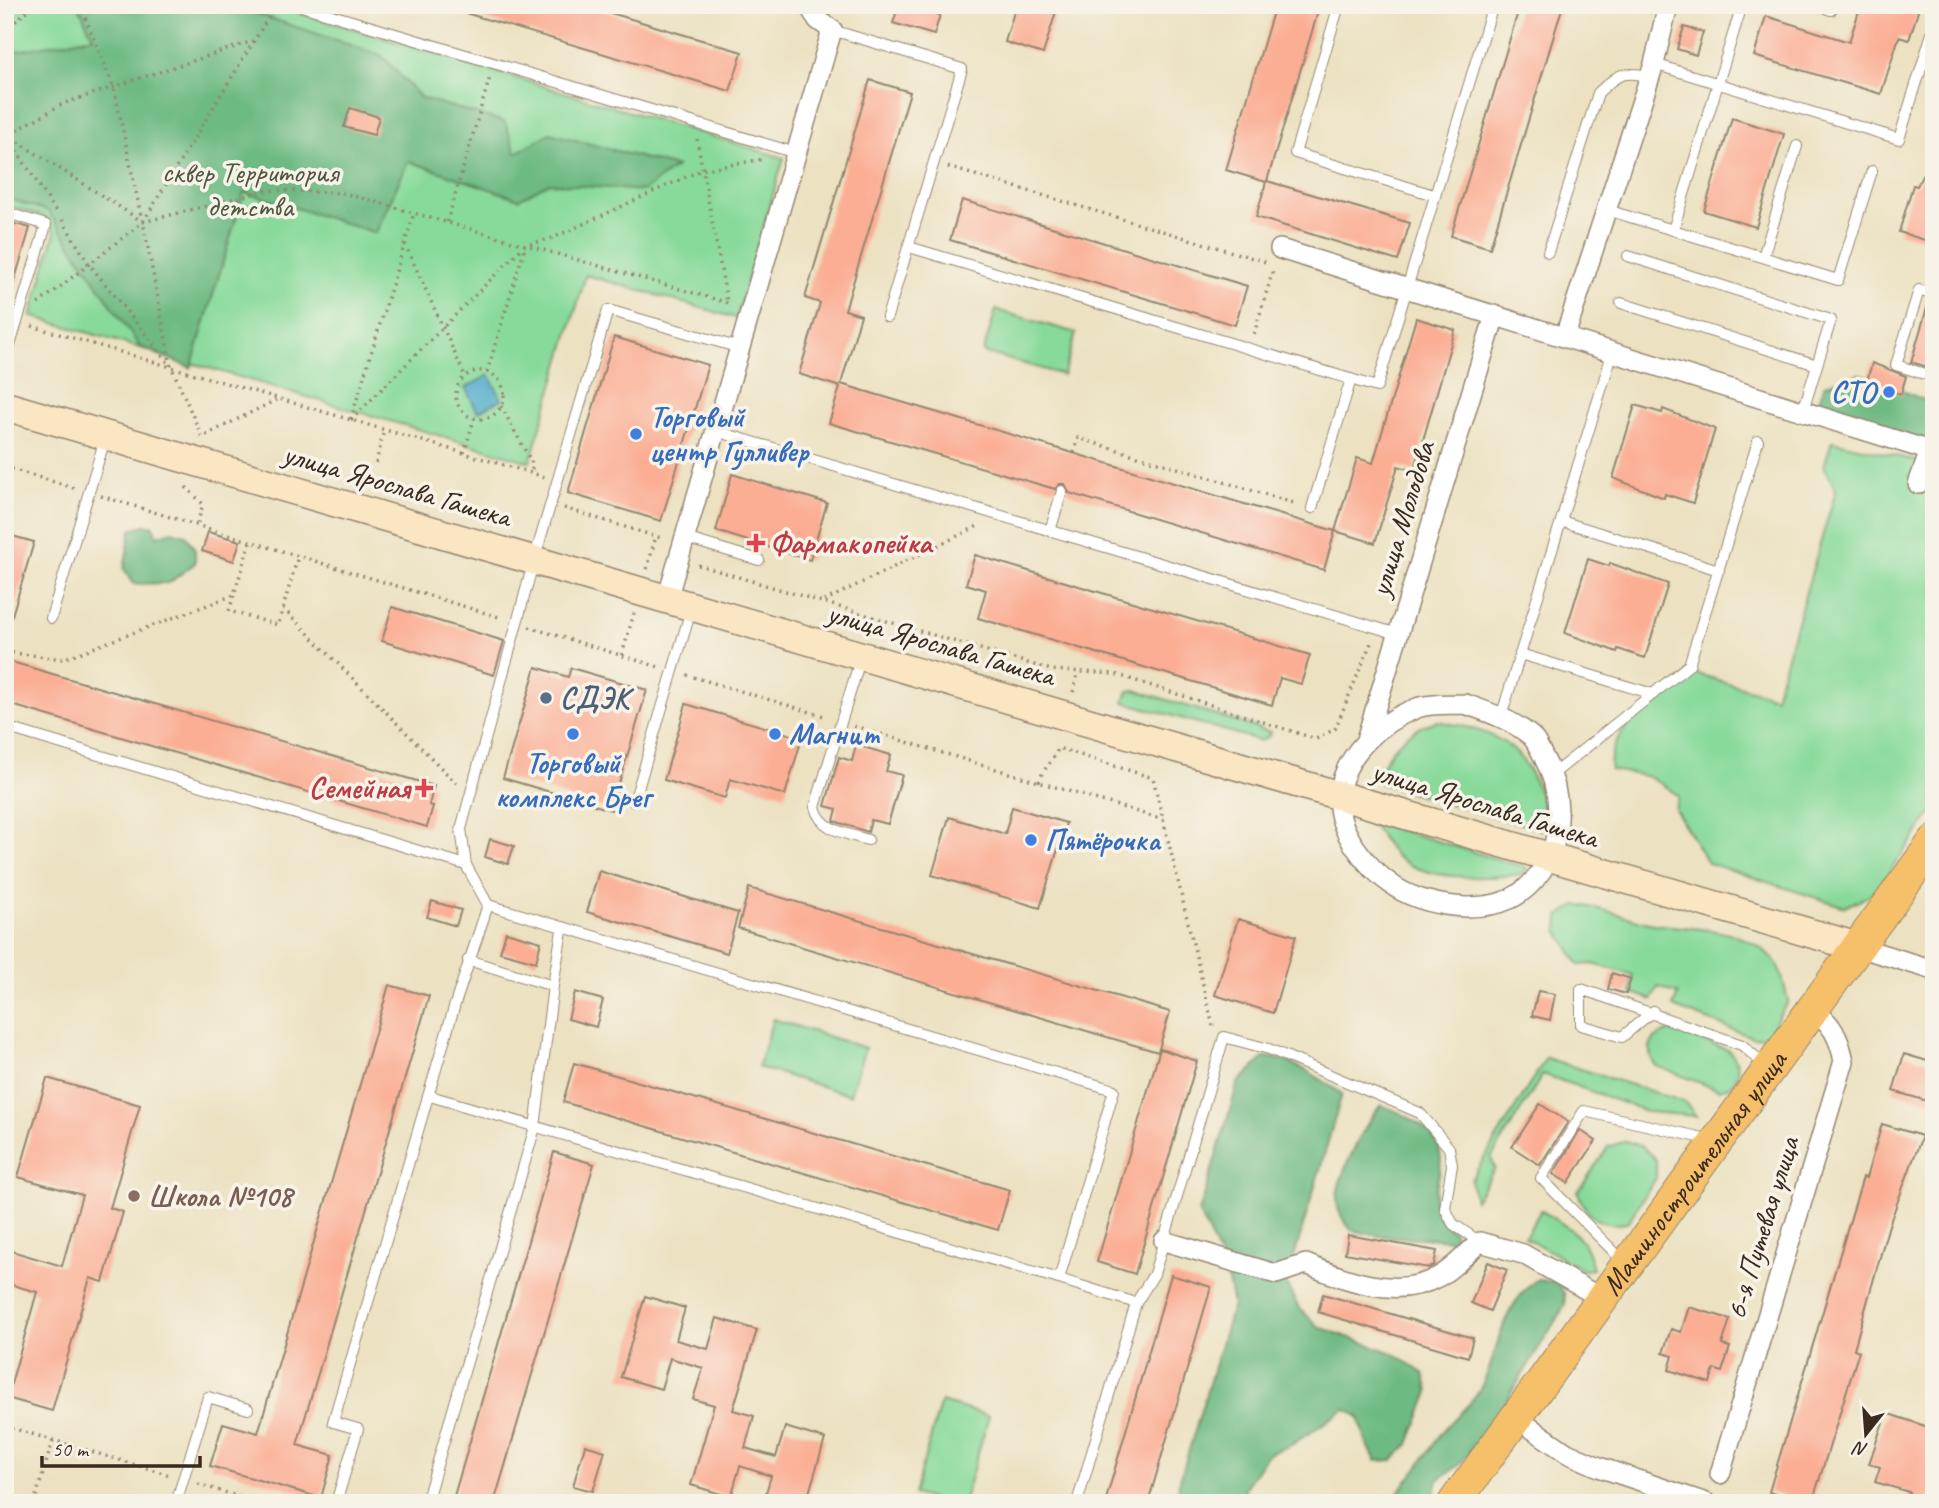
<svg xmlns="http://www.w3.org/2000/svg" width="1939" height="1508" viewBox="0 0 1939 1508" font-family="Caveat,sans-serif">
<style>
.green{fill:#87da9a;stroke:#61825c;stroke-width:2}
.forest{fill:#6dba82;stroke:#547250;stroke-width:2}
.water{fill:#4babca;stroke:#436a74;stroke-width:2}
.building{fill:#fbae94}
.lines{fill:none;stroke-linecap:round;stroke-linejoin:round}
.service-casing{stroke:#948670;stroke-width:12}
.minor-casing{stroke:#948670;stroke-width:22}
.secondary-casing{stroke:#948670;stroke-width:31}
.primary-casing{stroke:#948670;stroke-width:34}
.path{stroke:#948670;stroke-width:3.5;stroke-dasharray:2 5;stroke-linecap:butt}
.service{stroke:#fff;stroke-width:10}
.minor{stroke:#fff;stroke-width:19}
.secondary{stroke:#fbe6c4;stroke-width:28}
.primary{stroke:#f6c06b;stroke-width:32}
.shop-dot{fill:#3f7fe0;stroke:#f7f3e8;stroke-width:2.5}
.health-dot{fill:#e0444e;stroke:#f7f3e8;stroke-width:2.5}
.service-dot{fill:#5c6f8a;stroke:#f7f3e8;stroke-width:2.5}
.education-dot{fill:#8d6e63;stroke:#f7f3e8;stroke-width:2.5}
.labels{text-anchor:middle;stroke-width:7;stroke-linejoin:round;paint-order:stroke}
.park-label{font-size:30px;fill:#4e563d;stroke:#f7f3e8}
.shop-label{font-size:30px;font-weight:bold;fill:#366cbe;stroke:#f7f3e8;text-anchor:start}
.street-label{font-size:30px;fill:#3b2a1e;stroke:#f7f3e8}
.health-label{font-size:30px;font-weight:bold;fill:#be3a42;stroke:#f7f3e8;text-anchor:start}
.service-label{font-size:30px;font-weight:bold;fill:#4e5e75;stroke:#f7f3e8;text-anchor:start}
.education-label{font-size:30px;font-weight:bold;fill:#785e54;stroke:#f7f3e8;text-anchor:start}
</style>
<rect width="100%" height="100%" fill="#f7f3e8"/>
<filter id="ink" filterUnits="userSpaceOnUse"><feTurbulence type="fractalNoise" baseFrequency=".0143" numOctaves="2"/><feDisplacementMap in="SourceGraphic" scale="14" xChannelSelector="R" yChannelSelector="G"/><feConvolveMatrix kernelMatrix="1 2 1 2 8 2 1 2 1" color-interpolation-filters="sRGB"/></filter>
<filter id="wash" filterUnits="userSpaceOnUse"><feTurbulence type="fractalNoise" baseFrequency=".00686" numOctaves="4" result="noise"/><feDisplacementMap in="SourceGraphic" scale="28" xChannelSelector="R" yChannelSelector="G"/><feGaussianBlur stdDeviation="1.57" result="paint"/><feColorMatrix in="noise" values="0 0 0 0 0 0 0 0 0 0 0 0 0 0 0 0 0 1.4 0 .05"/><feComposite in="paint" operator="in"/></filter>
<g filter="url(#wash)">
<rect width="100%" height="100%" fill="#ece1c1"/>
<g class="green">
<path d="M 5,5 L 273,5 L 784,158 L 736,318 L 586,275 L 530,462 L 31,316 L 55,232 L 44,216 L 5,205 Z"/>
<path d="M 996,310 L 1076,333 L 1063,375 L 983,352 Z"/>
<path d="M 1832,441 L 1934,465 L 1934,810 L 1875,892 L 1845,907 L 1708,863 L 1675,809 L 1679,796 L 1651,777 L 1611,770 C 1604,730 1664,694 1691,672 L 1775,697 L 1836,490 L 1824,466 Z"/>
<path d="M 1135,690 L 1270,732 L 1269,736 L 1261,741 L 1124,702 L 1128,691 Z"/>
<path d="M 1437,721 C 1488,730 1522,740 1539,793 C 1543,806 1546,816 1542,830 L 1376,782 C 1384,752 1407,729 1437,721 Z"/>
<path d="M 1370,821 L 1527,868 L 1522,874 C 1485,879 1420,882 1392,852 C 1384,843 1377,831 1370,821 Z"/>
<path d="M 1576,905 C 1603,907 1628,919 1654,924 C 1694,930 1752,926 1777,965 C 1783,974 1785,990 1788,1001 L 1767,1035 L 1754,1038 L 1673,1007 L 1678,994 L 1658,987 L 1652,1000 L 1631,992 L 1633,975 L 1593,964 L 1579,965 L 1558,930 L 1559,916 Z"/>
<path d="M 773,1019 L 865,1048 L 850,1095 L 758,1067 Z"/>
<path d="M 1673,1031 L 1728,1050 C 1744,1064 1740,1085 1719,1090 L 1656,1066 C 1643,1048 1652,1034 1673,1031 Z"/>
<path d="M 1546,1058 L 1685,1102 L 1696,1116 L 1648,1112 L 1543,1074 L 1491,1158 L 1495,1168 L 1475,1200 L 1471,1180 Z"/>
<path d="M 1626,1141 L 1643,1147 L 1656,1160 L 1656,1178 L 1627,1223 C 1600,1227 1586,1218 1578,1192 L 1608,1147 Z"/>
<path d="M 1541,1210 C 1569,1229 1585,1233 1593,1269 L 1583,1270 L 1525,1237 Z"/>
<path d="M 941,1402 L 989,1416 L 963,1503 L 945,1503 L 914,1494 Z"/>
</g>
<g class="forest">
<path d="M 78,5 L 230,5 L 381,55 L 421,98 L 505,122 L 516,153 L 550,133 L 676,167 L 643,191 L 549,183 L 519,199 L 408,161 L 376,233 L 244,192 L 191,368 L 140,347 L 48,211 L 5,198 L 5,53 L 93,37 Z"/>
<path d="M 1861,374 L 1934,404 L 1934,444 L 1825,411 L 1819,401 L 1825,384 Z"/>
<path d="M 145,525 L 152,525 L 157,536 L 172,531 L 186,535 L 195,550 L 195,563 L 169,583 L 134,584 L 124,569 L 131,530 Z"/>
<path d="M 1265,1057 C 1294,1059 1319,1078 1342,1094 L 1286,1284 L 1299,1308 L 1319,1327 L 1393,1353 L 1424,1374 L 1429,1392 L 1409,1444 L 1393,1460 L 1376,1461 L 1366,1441 L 1359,1417 L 1345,1409 L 1291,1445 L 1268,1454 L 1244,1489 L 1254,1503 L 1173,1503 L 1233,1304 L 1225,1268 L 1199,1213 L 1238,1083 Z"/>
<path d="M 1381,1105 C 1499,1149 1395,1196 1454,1231 L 1454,1240 L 1378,1236 L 1351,1230 C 1344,1221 1337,1212 1337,1200 C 1336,1179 1367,1120 1381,1105 Z"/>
<path d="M 1536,1280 L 1556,1282 L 1564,1293 L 1565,1305 L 1504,1405 L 1460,1464 L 1438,1480 L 1431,1503 L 1388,1503 C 1410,1481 1424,1458 1441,1434 C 1450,1421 1464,1411 1474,1398 C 1503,1357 1492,1316 1536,1280 Z"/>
</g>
<path class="water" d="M 489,375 L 502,399 L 478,412 L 465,388 Z"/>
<g id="blocks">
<g class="building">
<path d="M 456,5 L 584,5 L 742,52 L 730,91 L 455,10 Z"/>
<path d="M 899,5 L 940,15 L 934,35 L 893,23 Z"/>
<path d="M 1016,5 L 1058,5 L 1043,54 L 1005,42 Z"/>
<path d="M 1275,5 L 1320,5 L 1267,181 L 1410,223 L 1398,261 L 1256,217 L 1266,182 L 1226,170 Z"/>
<path d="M 1520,5 L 1563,5 L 1490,248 L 1451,236 Z"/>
<path d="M 1861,5 L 1920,5 L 1909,40 L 1899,37 L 1881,94 L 1754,56 L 1766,16 L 1849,42 Z"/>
<path d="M 1684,27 L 1703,32 L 1696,55 L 1677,49 Z"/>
<path d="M 870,80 L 910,92 L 845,310 L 861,315 L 841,384 L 1335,531 L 1324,570 L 1069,493 L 1065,484 L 1060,484 L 1055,489 L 829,423 L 840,387 L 799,374 L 820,303 L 805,298 Z"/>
<path d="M 350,108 L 379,117 L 374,135 L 344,127 Z"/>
<path d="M 1732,118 L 1784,134 L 1756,227 L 1704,211 Z"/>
<path d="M 1934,152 L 1934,243 L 1899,232 L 1913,185 L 1917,186 Z"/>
<path d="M 962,200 L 1247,286 L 1235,325 L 950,240 Z"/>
<path d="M 5,221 L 30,228 L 10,296 L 5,296 Z"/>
<path d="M 1929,301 L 1934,302 L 1934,369 L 1911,362 Z"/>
<path d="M 1416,318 L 1455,330 L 1414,471 L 1398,466 L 1375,543 L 1335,531 L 1357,458 L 1373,463 Z"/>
<path d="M 614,337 L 708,365 L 661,521 L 568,493 Z"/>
<path d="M 1872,363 L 1906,376 L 1901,394 L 1866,384 Z"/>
<path d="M 1635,405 L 1662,413 L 1663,409 L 1715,429 L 1693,503 L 1665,494 L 1664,498 L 1613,478 Z"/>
<path d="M 732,474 L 827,503 L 810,560 L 716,531 Z"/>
<path d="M 208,532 L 240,541 L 234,561 L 202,551 Z"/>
<path d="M 5,534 L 34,542 L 10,622 L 5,621 Z"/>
<path d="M 975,555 L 1310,655 L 1301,684 L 1280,678 L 1272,705 L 978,618 L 986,590 L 966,584 Z"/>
<path d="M 1588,559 L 1609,566 L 1610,563 L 1668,584 L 1645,658 L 1618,649 L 1617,652 L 1565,633 Z"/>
<path d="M 392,607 L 504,641 L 494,675 L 382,641 Z"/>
<path d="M 5,660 L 434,786 L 429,805 L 433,806 L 427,827 L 5,703 Z"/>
<path d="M 536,667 L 568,677 L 571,668 L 647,690 L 611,810 L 503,778 Z"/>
<path d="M 686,704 L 802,738 L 785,795 L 730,779 L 725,798 L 664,780 Z"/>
<path d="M 856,745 L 891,755 L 886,771 L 902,775 L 888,824 L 871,820 L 868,832 L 834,821 L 837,809 L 825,806 L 839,757 L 852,761 Z"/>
<path d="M 1012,807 L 1066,823 L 1040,908 L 932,875 L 949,817 L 1005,834 Z"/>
<path d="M 490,839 L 514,846 L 508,864 L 485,857 Z"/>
<path d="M 599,871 L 738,913 L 727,953 L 587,912 Z"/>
<path d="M 749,888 L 1170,1012 L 1158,1052 L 738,928 Z"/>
<path d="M 432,901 L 461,910 L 456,926 L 427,917 Z"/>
<path d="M 1238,919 L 1296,936 L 1273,1013 L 1215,995 Z"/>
<path d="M 506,932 L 541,942 L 536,962 L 500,952 Z"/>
<path d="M 1612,973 L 1631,979 L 1626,994 L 1608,989 Z"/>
<path d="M 389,985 L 429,996 L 297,1445 L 333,1455 L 321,1498 L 210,1466 L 223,1423 L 258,1433 Z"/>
<path d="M 1538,991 L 1555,994 L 1550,1020 L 1532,1016 Z"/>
<path d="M 575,992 L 603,1000 L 596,1027 L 568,1019 Z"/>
<path d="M 1160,1049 L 1197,1061 L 1135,1274 L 1097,1262 Z"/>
<path d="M 1904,1054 L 1934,1063 L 1934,1103 L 1893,1091 Z"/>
<path d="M 574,1063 L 1010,1190 L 998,1230 L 563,1102 Z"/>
<path d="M 47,1078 L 140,1105 L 110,1208 L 123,1212 L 103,1282 L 90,1278 L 52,1411 L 7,1398 L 37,1292 L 5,1283 L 5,1249 L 62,1266 L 82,1195 L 18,1177 Z"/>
<path d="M 1540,1104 L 1568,1122 L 1540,1165 L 1512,1147 Z"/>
<path d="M 1882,1124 L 1922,1136 L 1889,1225 L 1854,1349 L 1859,1351 L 1812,1503 L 1804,1503 L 1769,1492 L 1863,1177 L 1866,1178 Z"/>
<path d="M 1580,1130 L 1596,1141 L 1568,1183 L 1553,1174 Z"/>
<path d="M 554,1152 L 594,1164 L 494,1503 L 452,1503 Z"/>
<path d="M 1348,1235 L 1437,1251 L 1434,1265 L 1429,1268 L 1345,1253 Z"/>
<path d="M 1488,1262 L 1507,1270 L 1490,1311 L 1471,1303 Z"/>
<path d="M 1171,1275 L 1211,1287 L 1148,1503 L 1105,1503 Z"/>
<path d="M 1323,1294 L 1473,1338 L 1468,1357 L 1318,1312 Z"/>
<path d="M 645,1296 L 685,1308 L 676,1340 L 708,1349 L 717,1318 L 757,1330 L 733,1410 L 754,1416 L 745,1448 L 776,1457 L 785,1427 L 825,1439 L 806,1503 L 763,1503 L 771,1476 L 740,1466 L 731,1497 L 691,1485 L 714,1405 L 693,1399 L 703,1368 L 670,1358 L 661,1389 L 621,1377 Z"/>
<path d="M 1689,1307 L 1730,1319 L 1722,1345 L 1730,1347 L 1722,1372 L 1714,1369 L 1710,1383 L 1669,1370 L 1673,1356 L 1663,1353 L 1671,1329 L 1681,1332 Z"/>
<path d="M 1886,1413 L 1934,1429 L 1934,1503 L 1906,1503 L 1909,1492 L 1875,1482 L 1880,1467 L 1869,1464 Z"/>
<path d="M 585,1445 L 605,1451 L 593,1491 L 573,1486 Z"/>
</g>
</g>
</g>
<g filter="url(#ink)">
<use href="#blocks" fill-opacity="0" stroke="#948670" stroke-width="2"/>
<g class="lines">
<defs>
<g id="service">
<path d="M 298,5 L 796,153"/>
<path d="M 1339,5 L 1295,153 L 1434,195"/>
<path d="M 1817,5 L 1831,10 L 1833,5"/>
<path d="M 832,30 L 962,69 L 887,317"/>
<path d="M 1654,64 L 1899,139 L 1934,27"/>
<path d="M 1607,210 L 1838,280 L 1872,171"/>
<path d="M 5,212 L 46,225 L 5,362"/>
<path d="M 1673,230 L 1742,5"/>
<path d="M 909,247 L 1377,387 L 1493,5"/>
<path d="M 1548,252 L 1598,93 C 1618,73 1623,71 1650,76"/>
<path d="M 1628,256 L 1831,320 L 1817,365"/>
<path d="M 1763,257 L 1797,146"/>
<path d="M 1934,295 L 1919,290 L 1896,365 L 1934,377"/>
<path d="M 1621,303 L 1817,365 L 1803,411"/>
<path d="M 716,431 L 1398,634"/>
<path d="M 1312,508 L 1351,379"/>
<path d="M 1561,521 L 1719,570"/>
<path d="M 1050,531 L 1062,491"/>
<path d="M 685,538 L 759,560"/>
<path d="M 51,618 L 105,439"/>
<path d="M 1520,654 L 1653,694"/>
<path d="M 861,657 L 815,807 C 821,831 846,833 868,840"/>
<path d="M 1501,717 L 1613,351"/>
<path d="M 5,727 L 466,865"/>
<path d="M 1553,774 L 1689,665 L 1758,441"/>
<path d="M 634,802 L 691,610"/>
<path d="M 488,905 L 1114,1090 L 1059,1279 L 1136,1303 L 1077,1503"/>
<path d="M 553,986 L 562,930"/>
<path d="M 1653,1011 L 1622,1037 L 1581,1025 L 1581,989 L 1742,1045 L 1767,1067"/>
<path d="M 430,1096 L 1059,1279"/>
<path d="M 1623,1261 L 1541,1178 L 1584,1111 L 1712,1140"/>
<path d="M 1136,1303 L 1154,1274 L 1224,1037 L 1269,1049 L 1420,1113 L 1449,1148 L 1452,1165 L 1445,1208 L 1453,1224 L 1480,1242"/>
<path d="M 176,1503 L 208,1397 L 248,1409"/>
<path d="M 336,1503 L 358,1429 L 333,1422 L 455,1004 L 488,905 L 466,865 L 461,829 L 534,560 L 608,310 L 740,348"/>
<path d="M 426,1503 L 535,1127 L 553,986 L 468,960"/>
</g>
<g id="minor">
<path d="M 1280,249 L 1934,452"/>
<path d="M 1565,336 L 1654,64 L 1668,5"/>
<path d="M 1918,484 L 1930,451"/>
<path d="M 667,599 L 832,30 L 818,20 L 808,5"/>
<path d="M 1465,704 C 1488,712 1512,720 1531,736 C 1536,741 1539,748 1542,754 C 1562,790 1565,835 1542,870 C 1522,899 1500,907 1466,907 C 1443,906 1415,900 1395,887 C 1368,869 1335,830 1339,795 C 1344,754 1380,722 1417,708 C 1431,703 1450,705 1465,704 Z"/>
<path d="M 1366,740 L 1495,315"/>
<path d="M 1858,947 L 1934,970"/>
<path d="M 1164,1241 L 1276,1274 L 1306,1264 C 1345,1280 1397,1300 1438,1277 C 1453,1269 1467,1253 1480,1242 L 1523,1254 L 1601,1298"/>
<path d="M 1515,1417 L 1567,1453 L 1599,1467 L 1706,1503"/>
<path d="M 1720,1474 L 1844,1061 C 1839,1037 1832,1023 1812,1009"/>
</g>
<path id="secondary" d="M 5,406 L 1858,947"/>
<g id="primary">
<path id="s1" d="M 1454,1503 L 1934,842"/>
</g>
</defs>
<use href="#service" class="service-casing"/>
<use href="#minor" class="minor-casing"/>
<use href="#secondary" class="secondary-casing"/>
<use href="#primary" class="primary-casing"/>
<g class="path">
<path d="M 80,5 L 114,88 L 142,220"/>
<path d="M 276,5 L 143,222 L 171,366 L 202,437 L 276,400"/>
<path d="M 5,31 L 33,5"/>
<path d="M 5,133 L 57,213"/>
<path d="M 5,137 L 62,104 L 253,41"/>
<path d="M 12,138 L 143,222"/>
<path d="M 697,139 L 727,302"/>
<path d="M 948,167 L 1266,262"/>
<path d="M 62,220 L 89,264 L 170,365"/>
<path d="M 447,222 L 490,77"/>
<path d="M 405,244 L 465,376"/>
<path d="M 38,304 L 143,222 L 268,190 L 344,193 L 732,304"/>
<path d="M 32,326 L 545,477"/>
<path d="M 1254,334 L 1274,267"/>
<circle cx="480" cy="395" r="24"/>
<path d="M 487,372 L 525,247"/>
<path d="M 501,406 L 533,465 L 531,473"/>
<path d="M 351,419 L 414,213"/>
<path d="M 351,420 L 525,245 L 553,238 L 701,170 L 764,159"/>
<path d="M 464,453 L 474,419"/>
<path d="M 1074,453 L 1078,438 L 1297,504"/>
<path d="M 376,463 L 384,430"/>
<path d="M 5,467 L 77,489"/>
<path d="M 186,487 L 203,504 L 197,525"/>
<path d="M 101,496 L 502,618"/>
<path d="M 564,508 L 664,539"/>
<path d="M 250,542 L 229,611 L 278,625 L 298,556"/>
<path d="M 698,565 L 1051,670 L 1115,674 L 1316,739 L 1335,729 L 1371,643"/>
<path d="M 647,569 L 656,536"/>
<path d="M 824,601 L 978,526"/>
<path d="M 283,608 L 459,786"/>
<path d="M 529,627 L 659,667"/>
<path d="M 5,652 L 63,659 L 234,595"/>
<path d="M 622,655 L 634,613"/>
<path d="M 687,675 L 827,717"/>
<path d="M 1073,692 L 1078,672"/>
<path d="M 854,726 L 1164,820"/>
<path d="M 1039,782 C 1043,767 1054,762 1058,748 L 1153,778 L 1213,1026"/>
<path d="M 5,1426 L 170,1475"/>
<path d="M 198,1484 L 259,1503"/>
<path d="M 34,1503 L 53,1440"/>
</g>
<use href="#service" class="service"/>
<use href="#minor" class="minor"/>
<use href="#secondary" class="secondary"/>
<use href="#primary" class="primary"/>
</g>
</g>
<g class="shop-dot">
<circle cx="1889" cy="392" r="7"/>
<circle cx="636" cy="434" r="7"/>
<circle cx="573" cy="734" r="7"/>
<circle cx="775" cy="734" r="7"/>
<circle cx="1031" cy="840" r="7"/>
</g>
<g class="health-dot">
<path d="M752.5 532.5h7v7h7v7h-7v7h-7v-7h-7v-7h7z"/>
<path d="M420.5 777.5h7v7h7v7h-7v7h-7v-7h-7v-7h7z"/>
</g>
<circle class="service-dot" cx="546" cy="698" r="7"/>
<circle class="education-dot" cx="134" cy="1196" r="7"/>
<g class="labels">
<g class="park-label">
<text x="250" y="182">сквер Территория<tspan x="250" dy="34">детства</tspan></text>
</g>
<g class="shop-label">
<text x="1875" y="402" text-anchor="end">СТО</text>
<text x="650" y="427">Торговый<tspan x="650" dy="34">центр Гулливер</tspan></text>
<text x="789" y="744">Магнит</text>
<text x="573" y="773" text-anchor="middle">Торговый<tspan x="573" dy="34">комплекс Брег</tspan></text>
<text x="1045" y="850">Пятёрочка</text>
</g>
<g class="street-label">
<text transform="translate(397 485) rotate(16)" y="10">улица Ярослава Гашека</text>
<text transform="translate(1402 519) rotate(-73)" y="10">улица Молодова</text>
<text transform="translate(941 644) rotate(16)" y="10">улица Ярослава Гашека</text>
<text transform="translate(1485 804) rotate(17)" y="10">улица Ярослава Гашека</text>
<text dy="10" stroke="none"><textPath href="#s1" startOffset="408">Машиностроительная улица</textPath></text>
<text transform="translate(1762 1228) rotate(-73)" y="10">6-я Путевая улица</text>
</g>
<g class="health-label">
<text x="770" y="553">Фармакопейка</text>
<text x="410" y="798" text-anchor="end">Семейная</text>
</g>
<g class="service-label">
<text x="560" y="708">СДЭК</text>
</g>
<g class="education-label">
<text x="148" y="1206">Школа №108</text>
</g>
</g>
<rect width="1939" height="1508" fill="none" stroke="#f7f3e8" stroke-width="28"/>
<g transform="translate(1866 1434) rotate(197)" stroke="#f7f3e8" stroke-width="5" paint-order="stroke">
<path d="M0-5L12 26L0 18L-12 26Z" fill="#3b2a1e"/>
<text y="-10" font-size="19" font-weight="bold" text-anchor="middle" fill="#3b2a1e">N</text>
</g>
<path d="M42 1456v10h158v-10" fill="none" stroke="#3b2a1e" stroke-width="3.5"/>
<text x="52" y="1456" font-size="21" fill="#3b2a1e" stroke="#f7f3e8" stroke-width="5" paint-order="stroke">50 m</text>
</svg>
